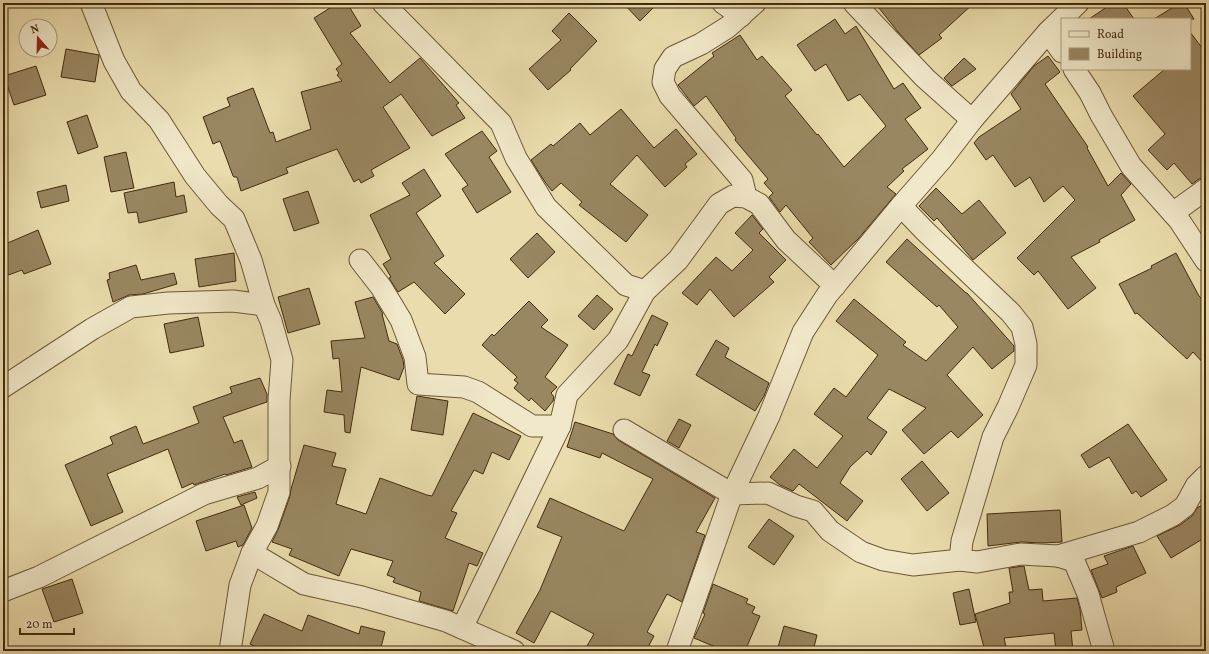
<svg xmlns="http://www.w3.org/2000/svg" width="1209" height="654" viewBox="0 0 1209 654" font-family="Vollkorn,serif">
<style>
.building{fill:#998761;stroke:#422b0f}
.lines{fill:none;stroke-linecap:round;stroke-linejoin:round}
.minor-casing{stroke:#6c5736;stroke-width:23}
.minor{stroke:#f1e8c9;stroke-width:21}
</style>
<rect width="100%" height="100%" fill="#eadcac"/>
<filter id="stains"><feTurbulence type="fractalNoise" baseFrequency=".005" numOctaves="4"/><feColorMatrix values="0 0 0 0 .2 0 0 0 0 .09 0 0 0 0 .02 0 0 0 .5 -.17"/></filter>
<radialGradient id="worn" r=".72"><stop offset=".6" stop-color="#630" stop-opacity="0"/><stop offset="1" stop-color="#630" stop-opacity=".3"/></radialGradient>
<g class="building">
<path d="M 338,3 L 347,3 L 361,26 L 350,33 L 390,83 L 420,58 L 459,103 L 456,105 L 465,118 L 432,136 L 401,94 L 383,107 L 410,148 L 371,170 L 374,176 L 361,183 L 359,179 L 354,182 L 337,149 L 286,168 L 288,173 L 241,191 L 237,177 L 234,177 L 233,176 L 220,141 L 213,144 L 203,117 L 230,106 L 227,98 L 253,88 L 270,133 L 273,132 L 276,142 L 311,129 L 301,92 L 342,81 L 337,75 L 339,73 L 336,69 L 342,64 L 314,18 Z"/>
<path d="M 623,3 L 658,3 L 640,21 Z"/>
<path d="M 875,3 L 974,3 L 939,35 L 942,38 L 919,55 L 898,32 Z"/>
<path d="M 1113,3 L 1123,3 L 1134,19 L 1089,19 Z"/>
<path d="M 1180,3 L 1184,3 L 1194,19 L 1154,19 Z"/>
<path d="M 569,13 L 597,41 L 570,69 L 571,70 L 548,90 L 529,69 L 561,40 L 552,31 Z"/>
<path d="M 835,19 L 845,34 L 856,26 L 894,89 L 903,83 L 921,108 L 905,119 L 928,149 L 902,169 L 904,171 L 887,187 L 896,194 L 858,239 L 831,265 L 809,242 L 813,238 L 786,205 L 780,212 L 769,197 L 773,193 L 764,183 L 768,179 L 735,140 L 736,138 L 706,96 L 694,106 L 678,85 L 714,56 L 712,53 L 740,35 L 757,60 L 762,56 L 792,90 L 785,96 L 817,135 L 818,134 L 844,167 L 886,126 L 860,94 L 848,101 L 826,64 L 815,71 L 797,45 Z"/>
<path d="M 1190,32 L 1206,53 L 1206,177 L 1199,179 L 1192,184 L 1174,163 L 1167,170 L 1148,150 L 1165,134 L 1133,96 L 1165,69 L 1190,69 Z"/>
<path d="M 66,49 L 99,55 L 99,57 L 95,82 L 61,77 Z"/>
<path d="M 1048,56 L 1060,72 L 1045,84 L 1088,147 L 1087,148 L 1108,186 L 1121,173 L 1131,184 L 1121,195 L 1135,220 L 1099,240 L 1100,242 L 1071,257 L 1096,288 L 1068,309 L 1038,271 L 1034,275 L 1017,258 L 1075,200 L 1063,186 L 1044,202 L 1030,177 L 1015,187 L 993,155 L 986,160 L 974,143 L 979,137 L 1021,109 L 1011,94 L 1034,66 Z"/>
<path d="M 964,58 L 976,69 L 952,86 L 944,78 Z"/>
<path d="M 36,66 L 46,95 L 14,105 L 4,76 Z"/>
<path d="M 621,109 L 654,148 L 676,129 L 697,154 L 685,164 L 687,167 L 665,187 L 637,155 L 610,184 L 648,215 L 626,242 L 579,205 L 582,202 L 561,183 L 552,191 L 545,182 L 531,160 L 551,144 L 553,146 L 580,123 L 590,135 Z"/>
<path d="M 87,115 L 98,147 L 78,154 L 67,122 Z"/>
<path d="M 482,131 L 497,151 L 489,157 L 511,192 L 477,213 L 462,189 L 468,185 L 445,154 Z"/>
<path d="M 126,152 L 134,188 L 111,192 L 104,157 Z"/>
<path d="M 424,169 L 441,196 L 416,213 L 444,256 L 434,263 L 465,294 L 445,314 L 414,282 L 398,292 L 389,278 L 391,277 L 383,264 L 391,259 L 370,215 L 410,195 L 402,183 Z"/>
<path d="M 174,182 L 176,197 L 184,195 L 187,212 L 139,223 L 137,212 L 128,213 L 124,193 Z"/>
<path d="M 66,185 L 69,201 L 41,208 L 37,192 Z"/>
<path d="M 936,188 L 962,214 L 979,200 L 1006,233 L 973,260 L 937,218 L 934,221 L 919,206 Z"/>
<path d="M 308,191 L 319,223 L 294,231 L 283,199 Z"/>
<path d="M 752,215 L 763,229 L 759,233 L 786,260 L 769,277 L 774,282 L 734,317 L 710,289 L 697,305 L 682,293 L 716,257 L 732,271 L 753,250 L 735,233 Z"/>
<path d="M 38,230 L 51,264 L 24,274 L 22,270 L 3,277 L 3,245 Z"/>
<path d="M 537,233 L 555,252 L 528,278 L 510,259 Z"/>
<path d="M 907,239 L 966,293 L 967,293 L 1014,346 L 1014,351 L 992,369 L 973,347 L 947,375 L 983,415 L 958,438 L 951,431 L 924,454 L 902,430 L 926,408 L 889,389 L 867,418 L 887,432 L 871,455 L 867,451 L 850,467 L 840,483 L 863,501 L 847,521 L 799,484 L 793,491 L 780,485 L 770,477 L 794,449 L 817,468 L 843,436 L 814,414 L 834,388 L 846,397 L 878,355 L 836,321 L 854,299 L 906,342 L 903,345 L 926,361 L 958,327 L 939,305 L 937,307 L 886,262 Z"/>
<path d="M 234,253 L 236,281 L 199,287 L 195,259 Z"/>
<path d="M 1176,253 L 1199,296 L 1206,303 L 1206,366 L 1193,352 L 1187,359 L 1137,313 L 1135,314 L 1119,284 L 1152,268 L 1151,266 Z"/>
<path d="M 136,265 L 141,280 L 174,273 L 177,284 L 143,294 L 129,295 L 113,302 L 107,280 L 110,279 L 109,273 Z"/>
<path d="M 309,288 L 320,324 L 288,333 L 278,297 Z"/>
<path d="M 597,295 L 613,309 L 594,330 L 578,316 Z"/>
<path d="M 373,297 L 383,314 L 382,314 L 389,341 L 397,344 L 403,360 L 404,367 L 399,380 L 361,367 L 350,433 L 345,432 L 344,415 L 324,412 L 327,390 L 342,392 L 339,358 L 333,359 L 331,341 L 365,338 L 355,302 Z"/>
<path d="M 529,301 L 548,320 L 541,327 L 568,345 L 545,377 L 557,387 L 551,393 L 554,397 L 553,401 L 545,411 L 531,398 L 529,401 L 514,388 L 518,383 L 514,380 L 517,377 L 482,345 L 492,334 L 494,336 Z"/>
<path d="M 652,315 L 668,323 L 657,346 L 655,344 L 642,372 L 650,375 L 640,396 L 614,384 L 628,354 L 632,356 Z"/>
<path d="M 198,317 L 204,346 L 170,353 L 164,324 Z"/>
<path d="M 716,340 L 729,348 L 725,357 L 769,383 L 764,396 L 755,411 L 696,375 Z"/>
<path d="M 260,378 L 267,394 L 267,402 L 223,417 L 234,443 L 242,440 L 252,467 L 226,475 L 225,474 L 194,485 L 193,483 L 182,488 L 168,449 L 107,474 L 123,512 L 91,526 L 65,465 L 113,444 L 110,437 L 136,426 L 143,444 L 199,423 L 193,407 L 232,393 L 230,387 Z"/>
<path d="M 417,396 L 448,401 L 443,435 L 411,430 Z"/>
<path d="M 473,413 L 521,436 L 509,460 L 492,452 L 483,474 L 474,470 L 451,511 L 457,513 L 445,538 L 483,553 L 477,566 L 469,563 L 453,611 L 419,601 L 421,592 L 393,582 L 395,578 L 387,575 L 393,561 L 351,549 L 339,576 L 289,555 L 292,549 L 272,542 L 278,530 L 290,496 L 291,489 L 304,445 L 336,453 L 332,466 L 346,469 L 336,504 L 366,514 L 380,478 L 427,495 L 432,496 Z"/>
<path d="M 679,419 L 691,425 L 679,448 L 667,441 Z"/>
<path d="M 575,422 L 613,434 L 618,440 L 715,498 L 696,532 L 705,535 L 682,602 L 667,594 L 647,632 L 654,636 L 646,651 L 584,651 L 594,634 L 551,611 L 534,643 L 516,633 L 540,590 L 562,537 L 537,527 L 550,498 L 624,531 L 653,479 L 602,453 L 600,458 L 567,447 Z"/>
<path d="M 1128,424 L 1167,480 L 1141,497 L 1136,491 L 1132,494 L 1109,457 L 1089,468 L 1081,455 Z"/>
<path d="M 922,461 L 949,493 L 927,511 L 901,479 Z"/>
<path d="M 255,492 L 257,498 L 241,505 L 237,497 Z"/>
<path d="M 1206,503 L 1206,537 L 1171,558 L 1157,536 L 1180,525 L 1192,516 L 1197,508 Z"/>
<path d="M 244,505 L 252,528 L 243,545 L 238,547 L 236,541 L 206,551 L 196,521 Z"/>
<path d="M 1060,510 L 1062,542 L 1042,543 L 1021,542 L 988,546 L 987,514 Z"/>
<path d="M 769,519 L 794,536 L 774,565 L 748,547 Z"/>
<path d="M 1133,546 L 1146,573 L 1116,587 L 1117,592 L 1102,598 L 1091,570 L 1108,564 L 1104,556 Z"/>
<path d="M 1024,566 L 1029,590 L 1042,589 L 1043,601 L 1077,598 L 1080,609 L 1082,630 L 1071,631 L 1073,651 L 1056,651 L 1054,633 L 1004,638 L 1007,651 L 985,651 L 975,614 L 1010,603 L 1009,592 L 1013,592 L 1009,568 Z"/>
<path d="M 72,579 L 83,613 L 54,622 L 42,589 Z"/>
<path d="M 713,584 L 748,599 L 746,603 L 755,607 L 752,613 L 760,616 L 745,651 L 725,651 L 694,638 L 705,614 L 703,613 Z"/>
<path d="M 969,589 L 976,622 L 960,625 L 953,593 Z"/>
<path d="M 264,614 L 302,631 L 308,615 L 359,634 L 361,626 L 385,632 L 380,651 L 264,651 L 250,644 Z"/>
<path d="M 784,626 L 817,635 L 813,651 L 777,651 Z"/>
</g>
<g class="lines">
<defs>
<g id="minor">
<path d="M 91,3 L 114,61 L 131,91 L 159,120 L 195,176 L 219,205 L 234,219 L 251,260 L 264,305 L 271,321 L 282,360 L 279,400 L 279,492 L 267,526 L 252,553 L 240,585 L 230,651"/>
<path d="M 383,3 L 501,123 L 516,158 L 546,207 L 626,285 L 645,291"/>
<path d="M 723,3 L 741,16"/>
<path d="M 854,3 L 925,78 L 972,120"/>
<path d="M 1048,32 L 1062,52"/>
<path d="M 1074,69 L 1090,93 L 1101,115 L 1131,166 L 1179,220 L 1206,261"/>
<path d="M 746,197 L 742,180 L 670,96 L 663,82 L 665,69 L 673,57 L 701,44 L 728,27 L 755,3"/>
<path d="M 1173,213 L 1206,189"/>
<path d="M 360,260 L 381,287 L 401,320 L 415,357 L 418,384 L 464,387 L 478,392 L 532,426 L 560,426"/>
<path d="M 3,387 L 92,329 L 131,307 L 168,303 L 233,301 L 264,305"/>
<path d="M 624,430 L 732,494 L 768,493 L 796,506 L 813,511 L 830,531 L 861,552 L 883,560 L 913,565 L 960,560 L 962,541 L 993,437 L 1008,407 L 1026,365 L 1026,344 L 1022,327 L 1011,313 L 925,231 L 901,206"/>
<path d="M 252,553 L 304,584 L 362,597 L 446,621 L 514,651"/>
<path d="M 1058,556 L 1074,561 L 1088,594 L 1104,651"/>
<path d="M 960,560 L 977,562 L 1021,554 L 1058,556 L 1139,532 L 1173,515 L 1185,506 L 1196,486 L 1206,476"/>
<path d="M 3,591 L 39,577 L 204,494 L 258,478 L 280,466"/>
<path d="M 462,628 L 560,426 L 567,395 L 618,340 L 645,291 L 678,260 L 719,204 L 733,196 L 746,197 L 759,204 L 786,240 L 835,286"/>
<path d="M 677,651 L 732,494 L 769,416 L 803,332 L 827,295 L 901,206 L 942,159 L 972,120 L 1048,32 L 1078,3"/>
</g>
</defs>
<use href="#minor" class="minor-casing"/>
<use href="#minor" class="minor"/>
</g>
<rect width="1209" height="654" fill="none" stroke="#eadcac" stroke-width="16"/>
<rect x="4" y="4" width="1201" height="646" fill="none" stroke="#422b0f" stroke-width="2"/>
<rect x="8" y="8" width="1193" height="638" fill="none" stroke="#422b0f"/>
<rect x="1061" y="18" width="130" height="52" fill="#f1e8c9" stroke="#ab9c7f"/>
<rect x="1069" y="31" width="20" height="6" fill="#f1e8c9" stroke="#ab9c7f"/>
<text x="1097" y="38" font-size="12" fill="#422b0f">Road</text>
<rect x="1069" y="48" width="20" height="12" fill="#998761" stroke="#ab9c7f"/>
<text x="1097" y="58" font-size="12" fill="#422b0f">Building</text>
<g transform="translate(38 38) rotate(340)"><circle r="19" fill="#f1e8c9" stroke="#ab9c7f"/>
<path d="M0-3L7 15L0 10L-7 15Z" fill="#8f2418"/>
<text y="-6" font-size="11" font-weight="bold" text-anchor="middle" fill="#422b0f">N</text>
</g>
<path d="M20 628v6h54v-6" fill="none" stroke="#422b0f" stroke-width="2"/>
<text x="26" y="628" font-size="12" fill="#422b0f" stroke="#f1e8c9" stroke-width="3" paint-order="stroke">20 m</text>
<rect width="100%" height="100%" filter="url(#stains)"/>
<rect width="100%" height="100%" fill="url(#worn)"/>
</svg>
